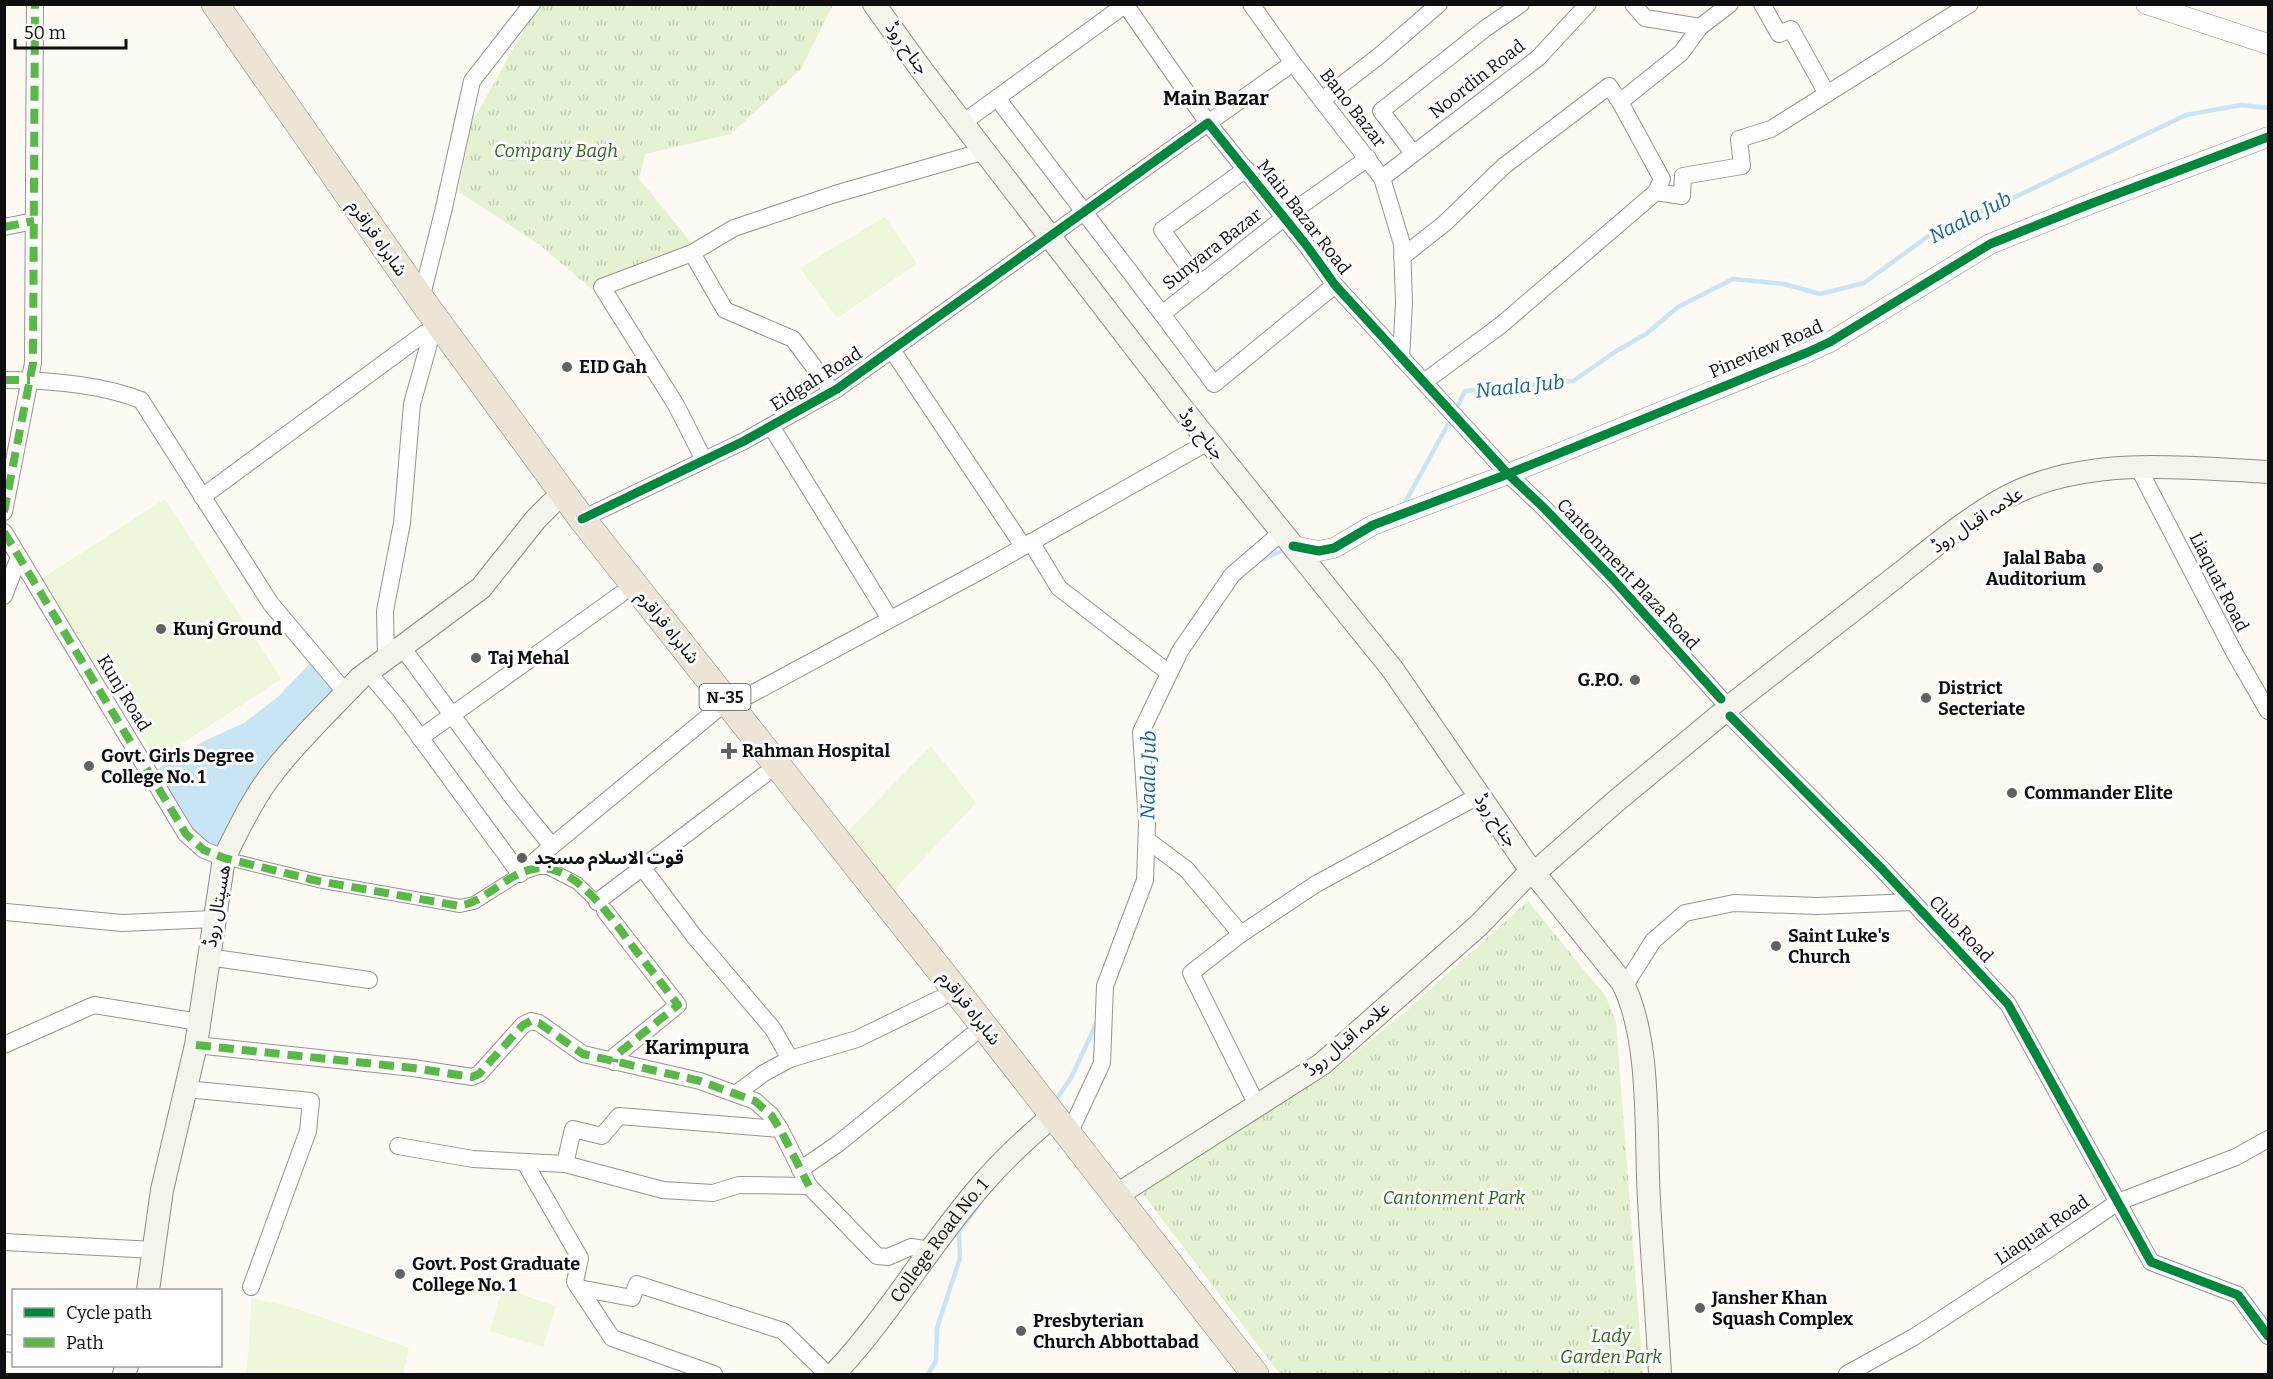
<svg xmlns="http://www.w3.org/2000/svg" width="2273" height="1379" viewBox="0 0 2273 1379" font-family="Bitter,'Noto Sans Arabic',serif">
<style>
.grass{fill:url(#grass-tufts)}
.pitch{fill:#eef6db}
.water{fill:#c8e5f6}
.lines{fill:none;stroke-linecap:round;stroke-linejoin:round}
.stream{stroke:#c8e5f6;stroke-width:4.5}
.pedestrian-casing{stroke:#959491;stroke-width:14}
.minor-casing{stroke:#959491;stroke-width:18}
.tertiary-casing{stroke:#959491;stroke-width:21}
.secondary-casing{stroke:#8c8b87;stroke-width:24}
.trunk-casing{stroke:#82827e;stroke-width:28}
.pedestrian{stroke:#fffefd;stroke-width:12}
.minor{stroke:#fffefd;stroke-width:16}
.tertiary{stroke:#fffefd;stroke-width:20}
.secondary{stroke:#f5f4ea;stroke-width:22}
.trunk{stroke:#ece4d6;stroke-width:27}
.quiet{stroke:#58b947;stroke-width:8;stroke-dasharray:15 8;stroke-linecap:butt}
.cycleway-casing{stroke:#fff;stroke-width:13}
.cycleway{stroke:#00873e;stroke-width:9}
.poi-dot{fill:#61615e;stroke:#fff;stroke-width:2}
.labels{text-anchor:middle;stroke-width:6;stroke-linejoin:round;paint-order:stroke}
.shield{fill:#fff;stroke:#565656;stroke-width:1.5}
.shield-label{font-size:16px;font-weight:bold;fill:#0e0e0e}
.street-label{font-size:18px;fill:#0e0e0e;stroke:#fff}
.park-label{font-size:18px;font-style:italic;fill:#2a681c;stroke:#fff}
.poi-label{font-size:18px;font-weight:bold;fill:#0e0e0e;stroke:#fff;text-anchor:start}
.neighbourhood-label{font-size:20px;font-weight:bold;fill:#0e0e0e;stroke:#fff}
.water-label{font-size:20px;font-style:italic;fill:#1362a4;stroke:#fff}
</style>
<defs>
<pattern id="grass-tufts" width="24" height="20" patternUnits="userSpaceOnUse" patternTransform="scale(1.5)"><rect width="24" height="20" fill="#e4f2d2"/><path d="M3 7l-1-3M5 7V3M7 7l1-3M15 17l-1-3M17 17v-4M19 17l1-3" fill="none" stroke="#c2ceb3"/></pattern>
</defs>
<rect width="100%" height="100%" fill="#fcfaf2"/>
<g class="grass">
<path d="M 538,5 L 833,5 L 801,69 L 731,134 L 645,154 L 639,179 L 695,247 L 594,291 L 540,245 L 459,192 L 470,126 Z"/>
<path d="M 1528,901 L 1606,997 L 1616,1022 L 1643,1374 L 1280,1374 L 1143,1194 L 1189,1148 L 1330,1074 L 1405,1012 Z"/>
</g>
<g class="pitch">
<path d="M 885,217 L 917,264 L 837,318 L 800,268 Z"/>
<path d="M 165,499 L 281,679 L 157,760 L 41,579 Z"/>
<path d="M 931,746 L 976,803 L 893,891 L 846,833 Z"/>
<path d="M 502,1288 L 556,1306 L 543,1347 L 490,1331 Z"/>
<path d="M 251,1298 L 298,1309 L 409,1348 L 403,1374 L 246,1374 L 250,1332 Z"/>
</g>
<path class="water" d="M 312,661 L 340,691 L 223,853 L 205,846 L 152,772 L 206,740 L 244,723 L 279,696 Z"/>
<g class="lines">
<g class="stream">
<path d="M 1455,411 L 1465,391 L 1573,381 L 1618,350 L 1646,334 L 1678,307 L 1733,279 L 1784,284 L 1820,294 L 1864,283 L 1938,229 L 2011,199 L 2186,115 L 2241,105 L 2268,108"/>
<path d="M 1403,506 L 1451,419"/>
<path d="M 1261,560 L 1286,549"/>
<path d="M 1058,1097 L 1072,1076 L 1097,1022"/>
<path d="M 928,1374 L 936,1361 L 937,1328 L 960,1258 L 959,1231 L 979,1205"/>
</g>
<defs>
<path id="pedestrian" d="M 224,858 L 318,881 L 460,906 L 474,903 L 520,874 L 538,868 L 548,868 L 577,883 L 603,908"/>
<g id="minor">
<path d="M 1125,4 L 1208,123 L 1293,63"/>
<path d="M 1251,4 L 1293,63 L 1382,178 L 1402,244 L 1404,303 L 1401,358"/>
<path d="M 1633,4 L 1645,18 L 1700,27 L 1730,4"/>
<path d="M 1762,4 L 1779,34 L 1791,29 L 1827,94"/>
<path d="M 997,98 L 1162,314"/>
<path d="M 1322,100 L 1379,56 L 1439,4"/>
<path d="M 964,122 L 1126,4"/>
<path d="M 1413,153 L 1381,111 L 1486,28 L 1521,4"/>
<path d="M 1382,178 L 1538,58 L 1588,4"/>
<path d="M 1656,192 L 1662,179 L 1620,102 L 1681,53 L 1700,27"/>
<path d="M 4,227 L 34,221"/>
<path d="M 692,253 L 734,228 L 835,194 L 985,151"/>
<path d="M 1402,257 L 1445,223 L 1504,166 L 1609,86 L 1620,102"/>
<path d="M 1201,284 L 1162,230 L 1246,169"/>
<path d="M 1335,285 L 1214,384 L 1162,314 L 1285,217 L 1368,158"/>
<path d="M 421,299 L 443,212 L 472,81 L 532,4"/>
<path d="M 892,350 L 1023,546"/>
<path d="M 4,380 C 49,380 99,384 141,400 L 271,604 L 346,693"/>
<path d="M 1424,382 L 1501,325 L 1656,192 L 1682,196 L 1683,176 L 1742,166 L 1739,139 L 1771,129 L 1970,4"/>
<path d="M 771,426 L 890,619"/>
<path d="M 704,460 L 676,405 L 602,287 L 692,253 L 725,310 L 793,339 L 832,391"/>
<path d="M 2139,469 L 2234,652 L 2268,711"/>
<path d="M 202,497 L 425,333"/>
<path d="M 4,512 L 33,363 L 35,4"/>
<path d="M 582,519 L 744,441 L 837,389 L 1208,123 L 1307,246 L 1335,285 L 1508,474 L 1543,507 L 1611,577 L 1721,699"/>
<path d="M 4,532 L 186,834 L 204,850 L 224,858"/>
<path d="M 1031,542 L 1059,588 L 1169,673"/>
<path d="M 4,596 L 19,557"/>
<path d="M 386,659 L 385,611 L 402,523 L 412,404 L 430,340"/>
<path d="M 368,672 L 400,710 L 520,874 L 552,846 L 513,798 L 402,647"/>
<path d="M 731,705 L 984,569 L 1208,442"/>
<path d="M 1730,716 L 1882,869 L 2008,1004 L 2151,1262 L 2238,1295 L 2268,1336"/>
<path d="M 420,738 L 621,594"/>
<path d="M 1147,840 L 1186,869 L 1241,934 L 1191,973 L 1257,1105"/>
<path d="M 552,846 L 715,711"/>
<path d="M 642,867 L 694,936 L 773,1029 L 790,1059"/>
<path d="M 597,902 L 764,775"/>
<path d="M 605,911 L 678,1005 L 615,1056 L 614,1062"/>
<path d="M 6,912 L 122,923 L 214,919"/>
<path d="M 1241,934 L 1316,884 L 1478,796"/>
<path d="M 208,957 L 369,980"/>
<path d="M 1624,987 L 1653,941 L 1685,913 L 1734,903 L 1817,906 L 1913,902"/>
<path d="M 4,1045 L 94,1005 L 199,1022"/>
<path d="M 196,1045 L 413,1068 L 472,1077 L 479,1074 L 523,1025 L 531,1021 L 539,1023 L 583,1054 L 700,1081 L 755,1101 L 771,1115 L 780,1129 L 809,1186"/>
<path d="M 186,1089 L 311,1101 L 308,1131 L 251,1287"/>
<path d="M 737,1093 L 764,1073 L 790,1059 L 857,1039 L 941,998"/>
<path d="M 1069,1134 L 1102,1063 L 1105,986 L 1145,880 L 1147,823 L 1141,732 L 1180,651 L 1232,575 L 1282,532"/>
<path d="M 398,1146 L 473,1159 L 565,1164 L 663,1190 L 713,1193 L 739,1185 L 809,1186 L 877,1256 L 888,1257 L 911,1247 L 931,1250"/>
<path d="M 525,1163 L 580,1258 L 575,1282 L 612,1338 L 714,1374"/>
<path d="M 565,1164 L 573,1129 L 602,1136 L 619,1116 L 780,1129"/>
<path d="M 800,1170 L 839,1143 L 971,1036"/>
<path d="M 4,1242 L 154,1250"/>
<path d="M 579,1288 L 632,1298 L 637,1284 L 783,1331 L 827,1374"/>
<path d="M 4,1343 L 14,1344"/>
<path d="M 1847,1374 L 1914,1337 L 2043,1253 L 2118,1202 L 2236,1157 L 2268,1139"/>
</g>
<g id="tertiary">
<path d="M 2146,4 L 2268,44"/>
<path d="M 1293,546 L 1319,551 L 1334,548 L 1373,525 L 1508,474 L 1806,353 L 1830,342 L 1990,244 L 2090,204 L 2268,137"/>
</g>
<g id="secondary">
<path d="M 874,4 L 921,69 L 1181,407 L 1393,670 L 1527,865"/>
<path d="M 1734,703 C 1790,659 1846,615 1902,572 C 1937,544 1985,504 2026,488 C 2101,457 2190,468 2268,472"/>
<path d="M 1540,868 L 1615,802 L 1720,715"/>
<path d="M 1538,878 L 1622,982 C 1652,1039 1645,1136 1649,1200 C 1652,1258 1657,1316 1660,1374"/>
<path d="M 1117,1195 L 1322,1064 L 1479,925 L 1526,876"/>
<path d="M 148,1290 L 162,1190 L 196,1045 L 224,858 C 239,828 254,796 275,770 C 301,737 332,708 360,678 L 481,588 L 536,519 L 551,504"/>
<path d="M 124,1374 L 127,1366"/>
<path id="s1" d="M 834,1374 C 890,1315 930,1243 984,1182 C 1005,1158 1030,1135 1054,1115"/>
</g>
<path id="trunk" d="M 215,4 L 426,306 L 582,519 L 969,1007 L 1255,1374"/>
</defs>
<use href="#pedestrian" class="pedestrian-casing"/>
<use href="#minor" class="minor-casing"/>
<use href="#tertiary" class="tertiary-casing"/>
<use href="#secondary" class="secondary-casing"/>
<use href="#trunk" class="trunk-casing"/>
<use href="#pedestrian" class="pedestrian"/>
<use href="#minor" class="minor"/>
<use href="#tertiary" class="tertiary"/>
<use href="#secondary" class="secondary"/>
<use href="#trunk" class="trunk"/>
<g class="quiet">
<path d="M 4,227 L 34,221"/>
<path d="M 4,380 L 30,380"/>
<path d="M 4,512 L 33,363 L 35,4"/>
<path d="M 4,532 L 186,834 L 204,850 L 224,858 L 318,881 L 460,906 C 488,900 506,874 533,869 C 574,860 612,919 633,947 C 648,966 663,985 678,1005 L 615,1056 L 614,1062"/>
<path d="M 196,1045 L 413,1068 L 472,1077 L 479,1074 L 523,1025 L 531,1021 L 539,1023 L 583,1054 L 700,1081 L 755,1101 L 771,1115 L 780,1129 L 809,1186"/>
</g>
<defs>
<g id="cycleway">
<path d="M 582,519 L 744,441 L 837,389 L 1208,123 L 1307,246 L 1335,285 L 1508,474 L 1543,507 L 1611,577 L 1721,699"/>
<path d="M 1293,546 L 1319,551 L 1334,548 L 1373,525 L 1508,474 L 1806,353 L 1830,342 L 1990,244 L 2090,204 L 2268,137"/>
<path d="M 1730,716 L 1882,869 L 2008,1004 L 2151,1262 L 2238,1295 L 2268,1336"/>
</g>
</defs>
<use href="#cycleway" class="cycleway-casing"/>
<use href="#cycleway" class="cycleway"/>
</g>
<g class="poi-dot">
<circle cx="567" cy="367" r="6"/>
<circle cx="2098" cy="568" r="6"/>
<circle cx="161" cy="629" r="6"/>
<circle cx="476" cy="658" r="6"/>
<circle cx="1635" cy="680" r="6"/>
<circle cx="1926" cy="698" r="6"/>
<path d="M726 742h6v6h6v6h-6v6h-6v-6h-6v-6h6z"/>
<circle cx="89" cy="766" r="6"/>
<circle cx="2012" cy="793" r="6"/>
<circle cx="522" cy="858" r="6"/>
<circle cx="1776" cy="946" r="6"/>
<circle cx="400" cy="1274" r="6"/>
<circle cx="1700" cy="1308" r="6"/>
<circle cx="1021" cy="1331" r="6"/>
</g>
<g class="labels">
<rect class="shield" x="699.5" y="684" width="51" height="26" rx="4.5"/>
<g class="shield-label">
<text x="725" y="703">N-35</text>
</g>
<g class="street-label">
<text transform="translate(907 48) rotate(54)" y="6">جناح روڈ</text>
<text transform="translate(1477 79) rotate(-38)" y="6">Noordin Road</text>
<text transform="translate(1353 108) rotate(52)" y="6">Bano Bazar</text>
<text transform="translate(1304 217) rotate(52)" y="6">Main Bazar Road</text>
<text transform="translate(378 238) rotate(55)" y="6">شاہراہ قراقرم</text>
<text transform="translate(1212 249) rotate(-38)" y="6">Sunyara Bazar</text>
<text transform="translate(1766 349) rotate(-23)" y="6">Pineview Road</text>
<text transform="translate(816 379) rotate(-32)" y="6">Eidgah Road</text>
<text transform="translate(1202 434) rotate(51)" y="6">جناح روڈ</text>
<text transform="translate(1977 520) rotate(-33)" y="6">علامہ اقبال روڈ</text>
<text transform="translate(1628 574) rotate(47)" y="6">Cantonment Plaza Road</text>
<text transform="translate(2219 582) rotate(63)" y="6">Liaquat Road</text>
<text transform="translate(668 627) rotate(51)" y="6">شاہراہ قراقرم</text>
<text transform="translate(124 693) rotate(59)" y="6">Kunj Road</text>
<text transform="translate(1496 820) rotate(55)" y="6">جناح روڈ</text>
<text transform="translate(217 906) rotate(-80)" y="6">ھسپتال روڈ</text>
<text transform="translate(1961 929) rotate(47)" y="6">Club Road</text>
<text transform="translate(970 1008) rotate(52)" y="6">شاہراہ قراقرم</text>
<text transform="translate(1347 1039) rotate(-40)" y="6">علامہ اقبال روڈ</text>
<text transform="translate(2042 1230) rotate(-34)" y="6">Liaquat Road</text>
<text dy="6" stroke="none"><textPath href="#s1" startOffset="170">College Road No. 1</textPath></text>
</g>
<g class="park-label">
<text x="556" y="157">Company Bagh</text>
<text x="1454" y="1204">Cantonment Park</text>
<text x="1611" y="1342">Lady<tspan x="1611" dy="21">Garden Park</tspan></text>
</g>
<g class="poi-label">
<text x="579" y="373">EID Gah</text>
<text x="2086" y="564" text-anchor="end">Jalal Baba<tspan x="2086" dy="21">Auditorium</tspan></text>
<text x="173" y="635">Kunj Ground</text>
<text x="488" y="664">Taj Mehal</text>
<text x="1623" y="686" text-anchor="end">G.P.O.</text>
<text x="1938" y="694">District<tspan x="1938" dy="21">Secteriate</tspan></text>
<text x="742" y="757">Rahman Hospital</text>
<text x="101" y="762">Govt. Girls Degree<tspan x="101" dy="21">College No. 1</tspan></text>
<text x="2024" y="799">Commander Elite</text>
<text x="534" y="864">قوت الاسلام مسجد</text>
<text x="1788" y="942">Saint Luke's<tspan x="1788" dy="21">Church</tspan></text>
<text x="412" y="1270">Govt. Post Graduate<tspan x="412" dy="21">College No. 1</tspan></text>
<text x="1712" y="1304">Jansher Khan<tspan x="1712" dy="21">Squash Complex</tspan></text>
<text x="1033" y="1327">Presbyterian<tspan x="1033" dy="21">Church Abbottabad</tspan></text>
</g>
<g class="neighbourhood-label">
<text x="1216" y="105">Main Bazar</text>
<text x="697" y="1054">Karimpura</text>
</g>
<g class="water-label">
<text transform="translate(1970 217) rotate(-27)" y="7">Naala Jub</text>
<text transform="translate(1520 386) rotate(-6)" y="7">Naala Jub</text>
<text transform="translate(1148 775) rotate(-89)" y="7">Naala Jub</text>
</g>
</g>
<rect width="2273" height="1379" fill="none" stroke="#0e0e0e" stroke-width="12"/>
<rect x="12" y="1289" width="210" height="78" fill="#ffffff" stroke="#9f9f9f" stroke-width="1.5"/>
<rect x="24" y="1308" width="30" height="9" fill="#00873e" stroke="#9f9f9f" stroke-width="1.5"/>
<text x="66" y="1319" font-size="18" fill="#0e0e0e">Cycle path</text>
<rect x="24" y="1338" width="30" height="9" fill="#58b947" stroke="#9f9f9f" stroke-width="1.5"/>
<text x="66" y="1349" font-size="18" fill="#0e0e0e">Path</text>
<path d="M15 39v9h111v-9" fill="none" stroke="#0e0e0e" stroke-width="3"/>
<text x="24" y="39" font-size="18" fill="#0e0e0e" stroke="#ffffff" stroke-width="4.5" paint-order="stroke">50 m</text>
</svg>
